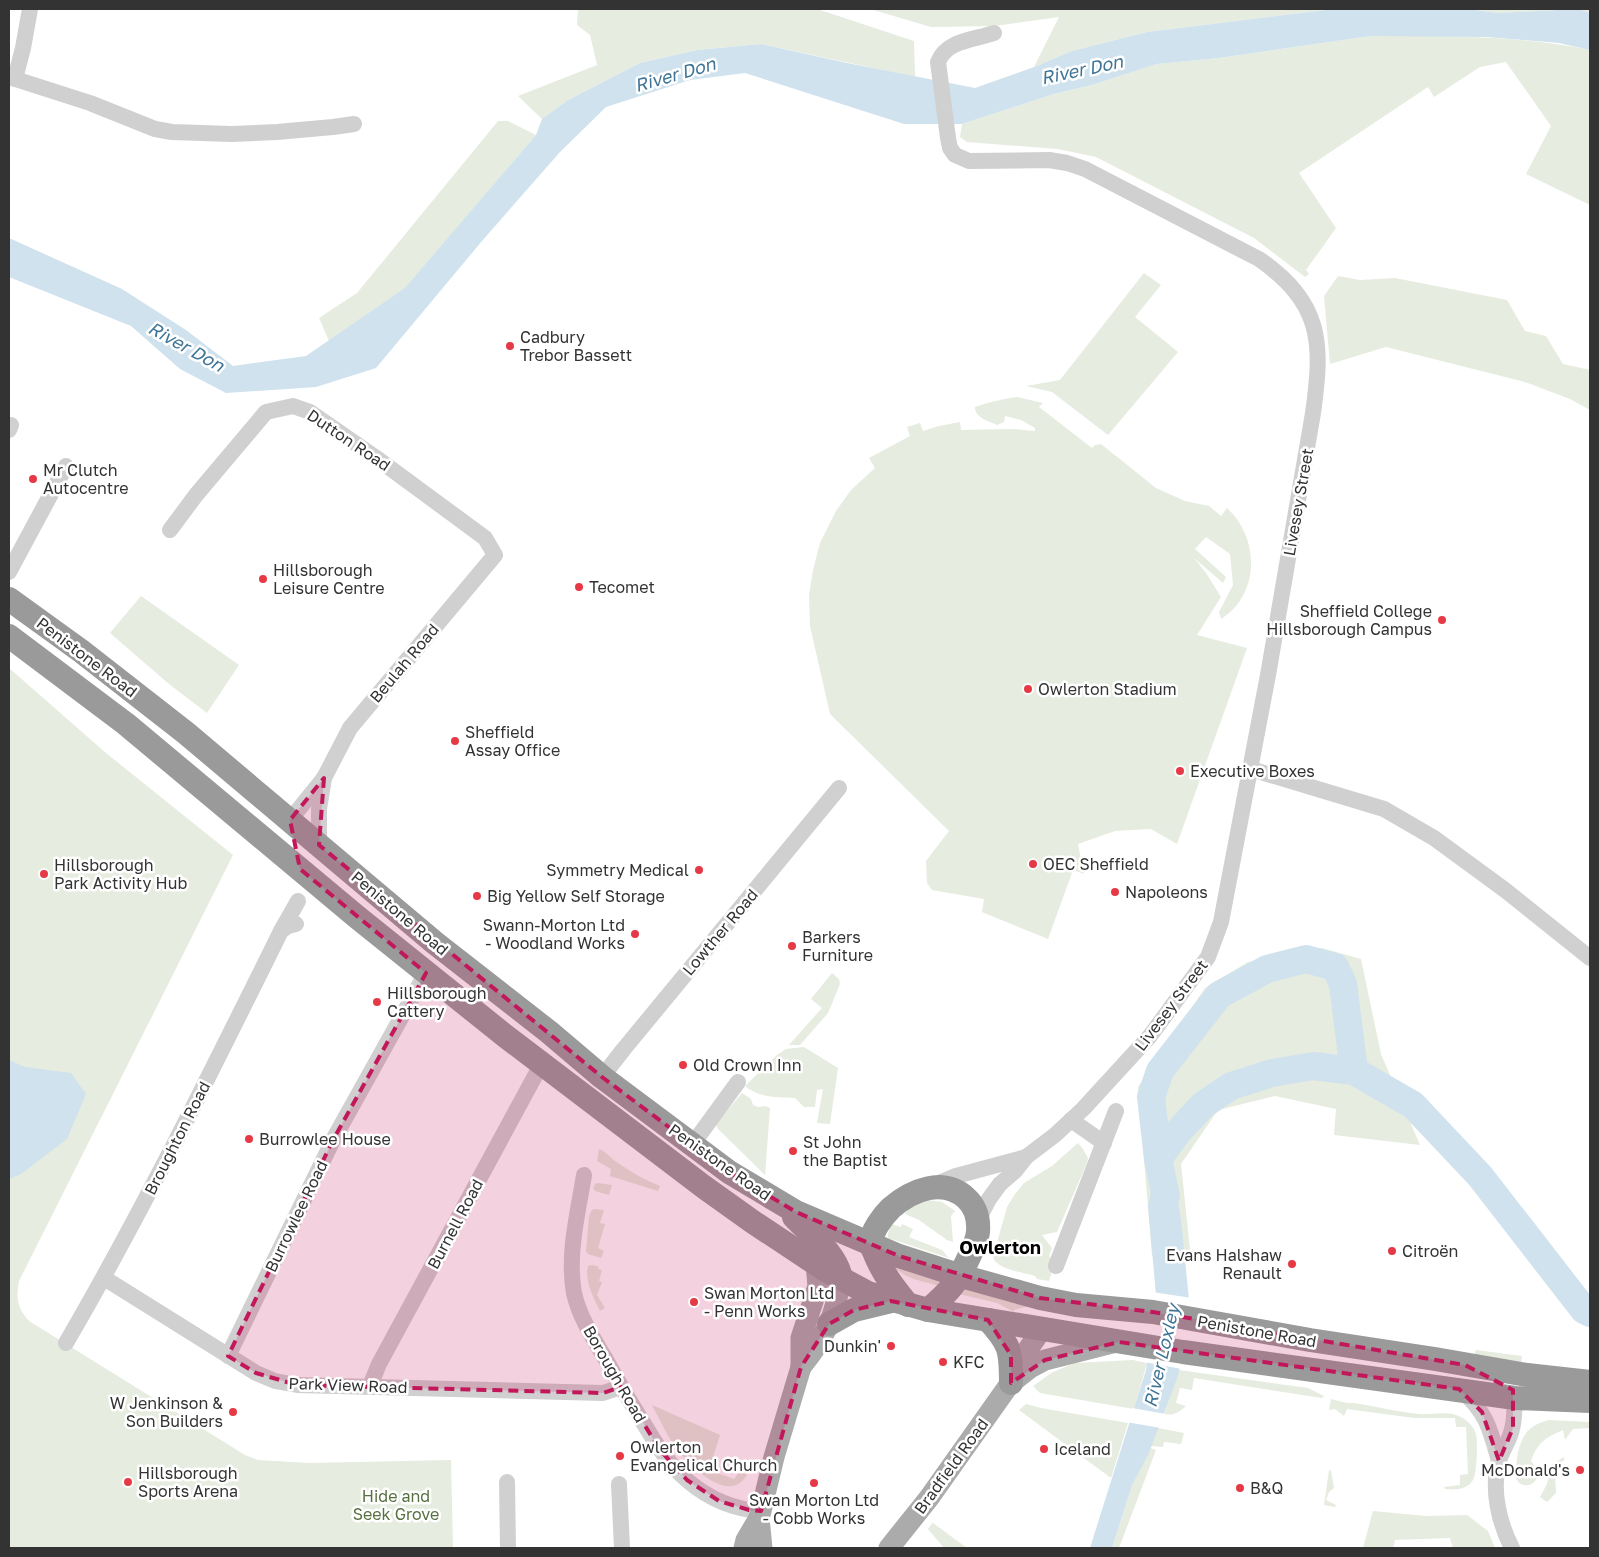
<svg xmlns="http://www.w3.org/2000/svg" width="1599" height="1557" viewBox="0 0 1599 1557" font-family="'Golos Text',sans-serif">
<style>
.green{fill:#e6ecdf}
.water{fill:#cfe2ee}
.pier{fill:#fff}
.lines{fill:none;stroke-linecap:round;stroke-linejoin:round}
.river{stroke:#cfe2ee;stroke-width:28}
.minor{stroke:#d0d0d0;stroke-width:16}
.major{stroke:#ababab;stroke-width:21}
.highway{stroke:#9a9a9a;stroke-width:24}
.marked{fill:#c2185b;fill-opacity:0.2;stroke:#c2185b;stroke-width:4;stroke-dasharray:10 6;stroke-linejoin:round}
.poi-dot{fill:#e63946;stroke:#fff;stroke-width:2}
.labels{text-anchor:middle;stroke-width:5;stroke-linejoin:round;paint-order:stroke}
.poi-label{font-size:16px;fill:#333;stroke:#fff;text-anchor:start}
.street-label{font-size:16px;fill:#333;stroke:#fff}
.park-label{font-size:16px;fill:#56703f;stroke:#fff}
.water-label{font-size:18px;font-style:italic;fill:#3f7597;stroke:#fff}
.neighbourhood-label{font-size:18px;font-weight:bold;fill:#000;stroke:#fff}
</style>
<rect width="100%" height="100%" fill="#fff"/>
<g class="green">
<path d="M 578,9 L 817,9 L 914,41 L 915,77 L 761,44 L 697,50 L 640,63 L 568,100 L 542,119 L 518,96 L 597,65 L 590,35 L 577,25 Z"/>
<path d="M 870,9 L 1333,9 L 1147,32 L 1072,51 L 1034,67 L 1059,17 L 994,26 L 931,27 Z"/>
<path d="M 1468,9 L 1590,9 L 1590,13 L 1578,9 L 1498,13 Z"/>
<path d="M 1371,36 C 1444,36 1518,35 1590,50 L 1590,205 L 1526,174 L 1551,126 L 1506,62 L 1480,67 L 1434,97 L 1428,87 L 1299,173 L 1336,228 L 1306,270 L 1309,274 L 1305,277 L 1254,238 L 1096,157 L 1058,149 L 967,142 L 960,137 L 962,124 L 1054,94 L 1092,85 L 1157,64 L 1219,58 Z"/>
<path d="M 498,121 L 508,121 L 536,135 L 406,288 L 329,341 L 319,318 L 357,293 Z"/>
<path d="M 1144,273 L 1161,285 L 1135,317 L 1178,352 L 1108,435 L 1052,392 L 1026,386 L 1060,380 Z"/>
<path d="M 1338,276 L 1360,280 L 1395,278 L 1507,300 L 1525,331 L 1546,336 L 1563,364 L 1590,370 L 1590,410 L 1570,399 L 1525,382 L 1386,347 L 1330,364 L 1324,296 Z"/>
<path d="M 1017,397 L 1043,403 L 1039,407 L 1092,448 L 1095,445 L 1101,444 L 1156,488 L 1185,501 L 1209,506 L 1221,516 L 1227,508 C 1260,538 1260,595 1221,619 L 1219,612 L 1233,585 L 1230,554 L 1206,537 L 1195,549 L 1226,577 L 1223,583 L 1194,558 L 1206,573 L 1221,597 L 1197,635 L 1247,648 L 1177,844 L 1151,829 L 1115,831 L 1078,844 L 1084,874 L 1073,870 L 1048,939 L 982,912 L 984,899 L 932,890 L 927,883 L 926,861 L 949,831 L 830,714 L 810,626 L 809,595 L 813,570 L 820,543 L 836,511 L 851,490 L 875,468 L 869,458 L 910,436 L 907,427 L 920,423 L 923,431 L 939,426 L 960,422 L 961,430 L 1012,429 L 1035,431 L 1035,428 L 1021,420 L 1005,416 L 1004,422 L 997,425 C 989,421 975,418 975,407 C 989,402 1002,399 1017,397 Z"/>
<path d="M 141,596 L 239,665 L 207,713 L 169,684 L 110,633 Z"/>
<path d="M 9,668 L 106,753 L 233,855 L 19,1281 C 16,1298 17,1308 29,1321 L 245,1455 L 258,1460 L 309,1463 L 451,1460 L 453,1548 L 9,1548 Z"/>
<path d="M 1322,948 L 1361,959 L 1381,1054 L 1420,1145 L 1334,1135 L 1336,1109 L 1275,1096 L 1218,1110 L 1181,1164 L 1191,1259 L 1166,1272 L 1152,1256 L 1138,1087 L 1205,988 L 1248,962 Z"/>
<path d="M 832,973 L 839,979 L 840,984 L 828,1013 L 800,1045 L 789,1045 L 822,1008 L 811,999 Z"/>
<path d="M 804,1047 L 838,1068 L 830,1124 L 817,1123 L 823,1089 L 817,1090 L 815,1107 L 804,1107 L 795,1098 C 778,1097 759,1098 745,1086 L 777,1055 L 786,1049 Z"/>
<path d="M 742,1093 L 751,1099 L 753,1105 L 758,1107 L 765,1106 L 770,1108 L 765,1175 L 717,1128 L 716,1124 Z"/>
<path d="M 1078,1143 L 1083,1149 L 1088,1158 L 1087,1163 L 1057,1232 L 1042,1235 L 1052,1248 L 1049,1256 L 1055,1263 L 1049,1281 L 1037,1279 L 1035,1276 C 1023,1272 997,1270 993,1257 L 1007,1207 L 1015,1194 L 1024,1183 L 1052,1166 Z"/>
<path d="M 599,1149 C 606,1151 611,1159 618,1163 C 631,1172 645,1180 660,1186 L 658,1191 L 610,1176 L 611,1169 L 597,1161 Z"/>
<path d="M 598,1183 L 612,1185 L 609,1195 L 595,1191 L 593,1188 L 595,1184 Z"/>
<path d="M 928,1200 L 942,1202 L 955,1211 L 951,1216 L 953,1242 L 947,1240 L 919,1220 L 905,1214 L 908,1209 Z"/>
<path d="M 595,1209 L 604,1210 L 600,1223 L 605,1224 L 598,1248 L 604,1251 L 601,1258 L 588,1254 L 586,1251 L 589,1216 L 592,1210 Z"/>
<path d="M 891,1224 L 901,1227 L 902,1224 L 913,1229 L 909,1237 L 942,1250 L 949,1258 L 888,1238 L 888,1234 Z"/>
<path d="M 889,1261 L 944,1280 L 939,1286 C 919,1280 902,1279 889,1261 Z"/>
<path d="M 592,1265 L 599,1267 L 598,1269 L 602,1270 L 599,1281 L 602,1282 L 597,1295 L 605,1308 L 600,1311 C 594,1298 584,1281 588,1266 Z"/>
<path d="M 958,1287 L 1033,1305 L 1014,1310 L 1014,1312 L 997,1303 L 959,1294 Z"/>
<path d="M 1476,1350 L 1522,1356 L 1521,1364 L 1474,1356 Z"/>
<path d="M 1133,1360 L 1147,1363 L 1134,1409 L 1040,1393 L 1033,1386 L 1053,1372 L 1075,1363 Z"/>
<path d="M 1179,1370 L 1308,1388 L 1324,1396 L 1322,1398 L 1194,1378 L 1192,1390 L 1180,1388 L 1176,1403 L 1186,1406 C 1178,1413 1173,1416 1164,1414 Z"/>
<path d="M 1331,1399 L 1347,1403 L 1354,1403 C 1375,1406 1397,1412 1419,1414 C 1433,1415 1448,1410 1461,1417 C 1467,1420 1474,1427 1476,1434 C 1478,1443 1477,1473 1473,1480 C 1467,1490 1455,1490 1445,1489 L 1444,1487 L 1460,1485 L 1460,1475 L 1468,1474 L 1466,1427 L 1456,1427 L 1455,1418 L 1414,1418 L 1347,1409 L 1344,1416 L 1335,1409 L 1329,1410 Z"/>
<path d="M 1026,1404 L 1041,1408 L 1128,1423 L 1111,1478 L 1019,1410 Z"/>
<path d="M 652,1405 L 720,1435 L 709,1470 L 734,1479 L 740,1471 L 747,1475 C 729,1505 691,1467 677,1449 C 667,1436 660,1420 652,1405 Z"/>
<path d="M 1549,1420 L 1590,1422 L 1590,1428 L 1573,1429 L 1565,1440 L 1563,1430 C 1545,1438 1538,1442 1531,1461 C 1533,1464 1537,1468 1538,1471 C 1540,1484 1521,1493 1515,1476 C 1518,1450 1518,1427 1549,1420 Z"/>
<path d="M 1158,1428 L 1184,1433 L 1181,1444 L 1164,1442 L 1163,1447 L 1151,1446 Z"/>
<path d="M 1150,1448 L 1156,1450 L 1119,1548 L 1112,1548 L 1132,1484 Z"/>
<path d="M 1564,1457 L 1564,1460 C 1552,1467 1556,1481 1556,1493 L 1547,1502 L 1540,1497 L 1547,1484 L 1551,1465 Z"/>
<path d="M 1329,1470 L 1331,1471 L 1334,1488 L 1329,1492 L 1326,1500 L 1336,1505 L 1335,1507 L 1324,1505 Z"/>
<path d="M 1373,1511 L 1426,1516 L 1467,1515 L 1488,1531 L 1495,1548 L 1453,1548 L 1450,1538 L 1395,1540 L 1393,1548 L 1363,1548 Z"/>
<path d="M 933,1522 L 933,1523 L 967,1548 L 944,1548 L 928,1529 Z"/>
</g>
<g class="water">
<path d="M 1333,9 L 1468,9 L 1498,13 L 1578,9 L 1590,13 L 1590,50 L 1559,43 L 1487,37 L 1371,36 L 1219,58 L 1157,64 L 1092,85 L 1054,94 L 962,124 L 904,124 L 745,73 L 690,80 L 606,107 L 560,152 L 482,241 L 376,368 L 316,387 L 226,393 L 180,369 L 131,326 L 9,277 L 9,238 L 122,289 L 186,330 L 233,366 L 306,356 L 405,288 L 536,135 L 542,119 L 568,100 L 640,63 L 697,50 L 761,44 L 847,63 L 975,88 L 1034,67 L 1072,51 L 1147,32 Z"/>
<path d="M 9,1060 L 25,1067 L 71,1073 L 86,1094 L 67,1139 L 21,1174 L 9,1179 Z"/>
<path d="M 1158,1159 L 1175,1178 L 1182,1229 L 1189,1300 L 1183,1352 L 1178,1376 L 1149,1453 L 1132,1485 L 1112,1548 L 1090,1548 L 1146,1370 L 1156,1295 L 1148,1205 Z"/>
</g>
<g class="pier">
<path d="M 1152,1292 L 1192,1298 L 1186,1352 L 1182,1369 L 1144,1362 L 1153,1296 Z"/>
<path d="M 1132,1408 L 1166,1414 L 1161,1428 L 1126,1422 Z"/>
</g>
<g class="lines">
<g class="river">
<path d="M 1158,1159 L 1151,1097 L 1160,1071 L 1219,995 L 1267,969 L 1306,959 L 1335,967 L 1343,984 L 1354,1071"/>
<path d="M 1166,1196 L 1158,1159 L 1177,1133 L 1203,1105 L 1231,1086 L 1272,1073 L 1313,1066 L 1354,1071 L 1413,1105 L 1480,1176 L 1584,1310 L 1590,1313"/>
</g>
<g class="minor">
<path d="M 9,77 L 90,103 L 155,129 L 172,132 L 232,134 L 277,132 L 333,127 L 354,124"/>
<path d="M 15,79 L 23,48 L 30,9"/>
<path d="M 9,430 L 11,425"/>
<path d="M 170,530 L 196,495 L 266,412 L 293,406 L 310,412 L 375,457 L 485,538 L 495,555 L 350,728 L 324,778 L 290,820"/>
<path d="M 9,572 L 66,466"/>
<path d="M 1251,769 L 1384,809 L 1434,838 L 1505,890 L 1590,958"/>
<path d="M 319,845 L 319,809 L 324,778"/>
<path d="M 281,931 L 298,901"/>
<path d="M 602,1077 L 623,1050 L 839,788"/>
<path d="M 1071,1120 L 1104,1143"/>
<path d="M 692,1145 L 738,1082"/>
<path d="M 584,1175 C 578,1213 567,1254 574,1293 C 579,1316 593,1338 605,1358 C 617,1380 630,1402 644,1424 C 656,1444 669,1465 688,1481 C 708,1498 734,1510 761,1511"/>
<path d="M 932,1186 L 956,1176 L 1026,1157"/>
<path d="M 978,1220 L 989,1199 L 1000,1184 L 1015,1171 L 1026,1157 L 1055,1135 L 1083,1109 L 1150,1036 L 1208,957 L 1221,922 L 1268,675 L 1313,413 C 1323,342 1322,303 1259,259 L 1085,169 L 1067,163 L 1049,160 L 969,161 L 955,155 L 950,148 L 948,138 L 938,62 C 947,40 974,40 994,33"/>
<path d="M 1056,1266 L 1116,1111"/>
<path d="M 104,1278 L 256,1373 L 275,1381 L 297,1385 L 603,1393 L 621,1387"/>
<path d="M 66,1343 C 144,1209 212,1070 281,931 L 288,926 L 296,924"/>
<path d="M 228,1356 L 333,1140 L 426,973"/>
<path d="M 370,1386 L 379,1364 L 542,1063"/>
<path d="M 1461,1390 C 1487,1413 1490,1429 1499,1461"/>
<path d="M 507,1482 L 508,1548"/>
<path d="M 619,1484 L 622,1548"/>
<path d="M 1512,1548 C 1499,1523 1491,1489 1499,1461 C 1502,1450 1510,1440 1512,1429 C 1515,1419 1514,1407 1515,1398"/>
</g>
<g class="major">
<path d="M 801,1367 C 825,1337 835,1318 841,1278"/>
<path d="M 1011,1383 L 1030,1368 L 1045,1360 L 1116,1342"/>
<path d="M 744,1548 L 746,1540 L 759,1518"/>
<path d="M 762,1548 L 759,1518 L 761,1511 L 774,1457 L 801,1367 L 801,1338 L 818,1286 L 816,1264"/>
<path d="M 889,1548 L 929,1498 L 1009,1385 L 1022,1358 L 1042,1329"/>
</g>
<g class="highway">
<path d="M 9,599 L 81,651 L 186,733 L 435,943 L 549,1032 L 602,1077 L 729,1172 L 796,1212 L 899,1256 L 961,1276 L 1040,1298 L 1076,1305 L 1153,1312 L 1310,1340 L 1435,1359 L 1527,1375 L 1590,1382"/>
<path d="M 9,636 L 126,724 L 357,917 L 504,1035 L 704,1187 L 753,1222 L 827,1271 L 868,1293 L 928,1310 L 1183,1352 L 1515,1398 L 1590,1401"/>
<path d="M 794,1217 C 811,1235 836,1253 841,1278"/>
<path d="M 908,1305 C 895,1289 883,1274 875,1254 C 874,1251 871,1247 871,1244 C 871,1231 883,1216 891,1208 C 912,1190 943,1177 966,1198 C 976,1207 979,1219 978,1232 C 977,1241 973,1249 969,1257 C 957,1283 950,1291 928,1310"/>
<path d="M 988,1320 C 1010,1344 1011,1350 1011,1383"/>
<path d="M 829,1324 L 854,1310 L 891,1301"/>
</g>
</g>
<path class="marked" d="M 324,778 L 319,845 L 602,1077 L 729,1172 L 796,1212 L 899,1256 L 1040,1298 L 1153,1312 L 1465,1365 L 1513,1390 L 1513,1428 L 1499,1461 L 1482,1412 L 1459,1389 L 1119,1342 L 1045,1360 L 1011,1383 L 1011,1355 L 988,1320 L 891,1301 L 854,1310 L 829,1324 L 801,1367 L 761,1511 L 749,1510 L 719,1501 L 687,1480 L 660,1450 L 621,1387 L 603,1393 L 297,1385 L 256,1373 L 228,1356 L 333,1140 L 426,973 L 300,869 L 290,820 Z"/>
<g class="poi-dot">
<circle cx="510" cy="346" r="5"/>
<circle cx="33" cy="479" r="5"/>
<circle cx="263" cy="579" r="5"/>
<circle cx="579" cy="587" r="5"/>
<circle cx="1442" cy="620" r="5"/>
<circle cx="1028" cy="689" r="5"/>
<circle cx="455" cy="741" r="5"/>
<circle cx="1180" cy="771" r="5"/>
<circle cx="1033" cy="864" r="5"/>
<circle cx="699" cy="870" r="5"/>
<circle cx="44" cy="874" r="5"/>
<circle cx="1115" cy="892" r="5"/>
<circle cx="477" cy="896" r="5"/>
<circle cx="635" cy="934" r="5"/>
<circle cx="792" cy="946" r="5"/>
<circle cx="377" cy="1002" r="5"/>
<circle cx="683" cy="1065" r="5"/>
<circle cx="249" cy="1139" r="5"/>
<circle cx="793" cy="1151" r="5"/>
<circle cx="1392" cy="1251" r="5"/>
<circle cx="1292" cy="1264" r="5"/>
<circle cx="694" cy="1302" r="5"/>
<circle cx="891" cy="1346" r="5"/>
<circle cx="943" cy="1362" r="5"/>
<circle cx="233" cy="1412" r="5"/>
<circle cx="1044" cy="1449" r="5"/>
<circle cx="620" cy="1456" r="5"/>
<circle cx="1580" cy="1470" r="5"/>
<circle cx="128" cy="1482" r="5"/>
<circle cx="814" cy="1483" r="5"/>
<circle cx="1240" cy="1488" r="5"/>
</g>
<g class="labels">
<g class="poi-label">
<text x="520" y="343">Cadbury<tspan x="520" dy="18">Trebor Bassett</tspan></text>
<text x="43" y="476">Mr Clutch<tspan x="43" dy="18">Autocentre</tspan></text>
<text x="273" y="576">Hillsborough<tspan x="273" dy="18">Leisure Centre</tspan></text>
<text x="589" y="593">Tecomet</text>
<text x="1432" y="617" text-anchor="end">Sheffield College<tspan x="1432" dy="18">Hillsborough Campus</tspan></text>
<text x="1038" y="695">Owlerton Stadium</text>
<text x="465" y="738">Sheffield<tspan x="465" dy="18">Assay Office</tspan></text>
<text x="1190" y="777">Executive Boxes</text>
<text x="1043" y="870">OEC Sheffield</text>
<text x="54" y="871">Hillsborough<tspan x="54" dy="18">Park Activity Hub</tspan></text>
<text x="689" y="876" text-anchor="end">Symmetry Medical</text>
<text x="1125" y="898">Napoleons</text>
<text x="487" y="902">Big Yellow Self Storage</text>
<text x="625" y="931" text-anchor="end">Swann-Morton Ltd<tspan x="625" dy="18">- Woodland Works</tspan></text>
<text x="802" y="943">Barkers<tspan x="802" dy="18">Furniture</tspan></text>
<text x="387" y="999">Hillsborough<tspan x="387" dy="18">Cattery</tspan></text>
<text x="693" y="1071">Old Crown Inn</text>
<text x="259" y="1145">Burrowlee House</text>
<text x="803" y="1148">St John<tspan x="803" dy="18">the Baptist</tspan></text>
<text x="1402" y="1257">Citroën</text>
<text x="1282" y="1261" text-anchor="end">Evans Halshaw<tspan x="1282" dy="18">Renault</tspan></text>
<text x="704" y="1299">Swan Morton Ltd<tspan x="704" dy="18">- Penn Works</tspan></text>
<text x="881" y="1352" text-anchor="end">Dunkin'</text>
<text x="953" y="1368">KFC</text>
<text x="223" y="1409" text-anchor="end">W Jenkinson &amp;<tspan x="223" dy="18">Son Builders</tspan></text>
<text x="630" y="1453">Owlerton<tspan x="630" dy="18">Evangelical Church</tspan></text>
<text x="1054" y="1455">Iceland</text>
<text x="1570" y="1476" text-anchor="end">McDonald's</text>
<text x="138" y="1479">Hillsborough<tspan x="138" dy="18">Sports Arena</tspan></text>
<text x="1250" y="1494">B&amp;Q</text>
<text x="814" y="1506" text-anchor="middle">Swan Morton Ltd<tspan x="814" dy="18">- Cobb Works</tspan></text>
</g>
<g class="street-label">
<text transform="translate(349 440) rotate(34)" y="6">Dutton Road</text>
<text transform="translate(1298 502) rotate(-80)" y="6">Livesey Street</text>
<text transform="translate(87 657) rotate(37)" y="6">Penistone Road</text>
<text transform="translate(404 663) rotate(-50)" y="6">Beulah Road</text>
<text transform="translate(400 913) rotate(40)" y="6">Penistone Road</text>
<text transform="translate(720 932) rotate(-50)" y="6">Lowther Road</text>
<text transform="translate(1171 1005) rotate(-53)" y="6">Livesey Street</text>
<text transform="translate(177 1138) rotate(-63)" y="6">Broughton Road</text>
<text transform="translate(720 1162) rotate(35)" y="6">Penistone Road</text>
<text transform="translate(296 1216) rotate(-64)" y="6">Burrowlee Road</text>
<text transform="translate(455 1224) rotate(-62)" y="6">Burnell Road</text>
<text transform="translate(1257 1331) rotate(10)" y="6">Penistone Road</text>
<text transform="translate(615 1374) rotate(60)" y="6">Borough Road</text>
<text transform="translate(348 1385) rotate(2)" y="6">Park View Road</text>
<text transform="translate(951 1466) rotate(-54)" y="6">Bradfield Road</text>
</g>
<g class="park-label">
<text x="396" y="1502">Hide and<tspan x="396" dy="18">Seek Grove</tspan></text>
</g>
<g class="water-label">
<text transform="translate(1082 70) rotate(-12)" y="6">River Don</text>
<text transform="translate(675 75) rotate(-16)" y="6">River Don</text>
<text transform="translate(186 347) rotate(29)" y="6">River Don</text>
<text transform="translate(1162 1356) rotate(-77)" y="6">River Loxley</text>
</g>
<g class="neighbourhood-label">
<text x="1000" y="1254">Owlerton</text>
</g>
</g>
<rect width="1599" height="1557" fill="none" stroke="#333333" stroke-width="20"/>
</svg>
